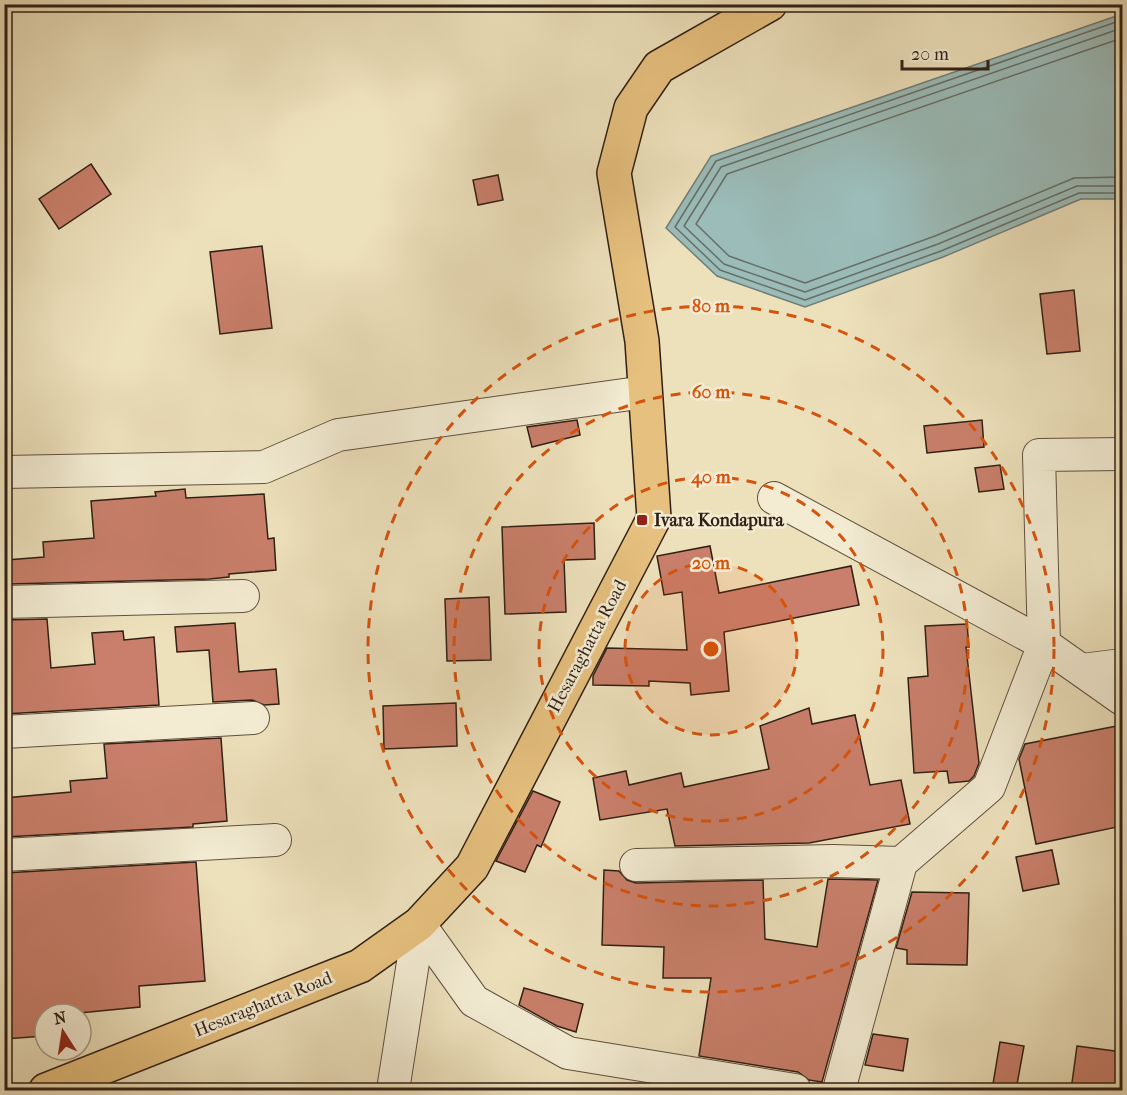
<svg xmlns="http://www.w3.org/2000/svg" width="1127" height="1095" viewBox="0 0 1127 1095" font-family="'IM FELL French Canon',serif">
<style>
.water{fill:#9bbcb9;stroke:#717d77;stroke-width:1.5}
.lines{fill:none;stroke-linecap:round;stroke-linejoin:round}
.shore{stroke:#666e66;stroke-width:1.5}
.building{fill:#c97f6b;stroke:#311f14;stroke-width:1.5}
.minor-casing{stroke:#60503e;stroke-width:34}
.major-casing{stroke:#311f14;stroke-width:36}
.minor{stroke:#f3ecd3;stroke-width:32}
.major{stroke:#e6c07e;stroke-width:33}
.ring{fill:none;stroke:#d6530d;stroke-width:3;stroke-dasharray:10 8}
.poi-dot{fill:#8f2418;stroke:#f3ecd3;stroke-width:2}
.labels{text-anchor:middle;stroke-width:5;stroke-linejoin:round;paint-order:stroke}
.poi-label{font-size:18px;font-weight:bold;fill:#311f14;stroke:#f3ecd3;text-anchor:start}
.street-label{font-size:18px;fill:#311f14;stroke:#f3ecd3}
.centre{fill:#d6530d;stroke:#f3ecd3;stroke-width:3}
.ring-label{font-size:18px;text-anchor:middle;font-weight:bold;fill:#d6530d;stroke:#f3ecd3;stroke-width:5;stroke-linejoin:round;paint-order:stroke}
</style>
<rect width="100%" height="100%" fill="#ede1bc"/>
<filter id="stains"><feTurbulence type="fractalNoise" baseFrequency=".00333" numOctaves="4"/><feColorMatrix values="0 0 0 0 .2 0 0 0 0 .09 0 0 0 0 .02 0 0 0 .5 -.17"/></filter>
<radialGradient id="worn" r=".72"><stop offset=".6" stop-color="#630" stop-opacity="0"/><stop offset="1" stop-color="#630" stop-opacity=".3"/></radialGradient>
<path class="water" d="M 1122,14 L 1122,199 L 1081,199 L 943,257 L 805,307 L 717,276 L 666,228 L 711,156 Z"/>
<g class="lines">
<g class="shore">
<path d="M 1122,20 L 716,161 L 675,227 L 720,270 L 805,300 L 941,251 L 1079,193 L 1122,193"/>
<path d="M 1122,28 L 721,167 L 684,226 L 724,264 L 805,292 L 938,244 L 1077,186 L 1122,186"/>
<path d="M 1122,38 L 727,174 L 696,224 L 729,256 L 805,283 L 935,236 L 1074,178 L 1122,177"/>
</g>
</g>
<g class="building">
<path d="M 91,164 L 111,194 L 59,229 L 39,199 Z"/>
<path d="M 498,175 L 503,200 L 478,205 L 473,180 Z"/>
<path d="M 262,246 L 272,328 L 220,334 L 210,252 Z"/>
<path d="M 1074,290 L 1080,351 L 1047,354 L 1040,294 Z"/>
<path d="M 577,420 L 580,435 L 532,447 L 527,427 Z"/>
<path d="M 982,420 L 984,447 L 927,453 L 924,426 Z"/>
<path d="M 1000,465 L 1004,489 L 979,492 L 975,468 Z"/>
<path d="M 185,489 L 186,498 L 264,494 L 268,539 L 274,538 L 276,570 L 229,574 L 229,577 L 209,579 L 8,584 L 6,560 L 44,557 L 43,542 L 94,538 L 91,501 L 156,496 L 155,492 Z"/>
<path d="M 594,523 L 595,559 L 564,560 L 566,612 L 505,614 L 502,527 Z"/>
<path d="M 710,546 L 719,593 L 851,566 L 859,605 L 724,632 L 729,691 L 691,695 L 690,683 L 649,681 L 649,686 L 593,685 L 593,676 L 607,648 L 687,650 L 682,592 L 664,595 L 657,556 Z"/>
<path d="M 489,597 L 491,660 L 447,661 L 445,599 Z"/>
<path d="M 47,619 L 51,668 L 95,664 L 92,633 L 123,631 L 124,640 L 154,637 L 159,705 L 4,714 L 4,620 Z"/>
<path d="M 235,623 L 239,672 L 276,669 L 279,704 L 264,705 L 252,700 L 213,702 L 209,650 L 177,652 L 175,627 Z"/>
<path d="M 967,624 L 969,647 L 966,647 L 979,763 L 974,776 L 969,781 L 949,783 L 947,771 L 914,773 L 908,678 L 928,676 L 925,626 Z"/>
<path d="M 456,703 L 457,746 L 384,749 L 383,706 Z"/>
<path d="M 809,708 L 812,724 L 855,715 L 870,785 L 901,780 L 910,824 L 809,843 L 675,846 L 667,809 L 600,820 L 593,778 L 626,771 L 629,785 L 681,773 L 684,787 L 769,769 L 760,726 Z"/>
<path d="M 1122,725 L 1122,826 L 1036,844 L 1019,759 L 1025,744 Z"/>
<path d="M 221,738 L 227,821 L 193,824 L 193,827 L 4,837 L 4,798 L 71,792 L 70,781 L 107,778 L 104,744 Z"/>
<path d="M 533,791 L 560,802 L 541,847 L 537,845 L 525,872 L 496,861 Z"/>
<path d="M 1052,850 L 1059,884 L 1023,891 L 1016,857 Z"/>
<path d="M 196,862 L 205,981 L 139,986 L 140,1007 L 69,1014 L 45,1014 L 45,1036 L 4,1039 L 4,873 Z"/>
<path d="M 604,870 L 619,871 L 627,880 L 636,883 L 763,880 L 765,939 L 817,947 L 828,879 L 878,880 L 822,1082 L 809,1080 L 798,1072 L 699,1056 L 711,978 L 663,978 L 664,947 L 602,945 Z"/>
<path d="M 912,892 L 969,893 L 967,965 L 907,964 L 907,950 L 896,948 Z"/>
<path d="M 524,988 L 583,1004 L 576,1032 L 557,1026 L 519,1005 Z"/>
<path d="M 873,1034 L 908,1039 L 903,1071 L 865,1065 Z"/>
<path d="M 1000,1042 L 1024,1046 L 1016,1090 L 992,1090 Z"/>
<path d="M 1077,1046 L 1122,1052 L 1119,1090 L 1071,1090 Z"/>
</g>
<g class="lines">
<defs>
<g id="minor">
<path d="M 4,472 L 264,467 L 338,435 L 645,392"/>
<path d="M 774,498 L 1044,644 L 1122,699"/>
<path d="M 4,602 L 243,596"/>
<path d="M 1082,670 L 1122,665"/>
<path d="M 4,732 L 253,718"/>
<path d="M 4,855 L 275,840"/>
<path d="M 636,865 L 833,861 L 901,863"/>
<path d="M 419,924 L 474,1001 L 568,1053 L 795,1090"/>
<path d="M 393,1090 L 419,924"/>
<path d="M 839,1090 L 901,863 L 989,787 L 1044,644 L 1039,455 L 1122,454"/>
</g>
<path id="major" d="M 46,1090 L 360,966 L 419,924 L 472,867 L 654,518 L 642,341 L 614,173 L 631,108 L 659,67 L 770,4"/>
</defs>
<use href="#minor" class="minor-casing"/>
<use href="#major" class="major-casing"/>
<use href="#minor" class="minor"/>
<use href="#major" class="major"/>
</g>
<circle cx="711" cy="649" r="86" fill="#d6530d" fill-opacity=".12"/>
<g class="ring">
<circle cx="711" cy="649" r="86"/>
<circle cx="711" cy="649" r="172"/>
<circle cx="711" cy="649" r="257"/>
<circle cx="711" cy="649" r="343"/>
</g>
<rect class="poi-dot" x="636" y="514" width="12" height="12" rx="3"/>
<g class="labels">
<g class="poi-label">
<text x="654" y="526">Ivara Kondapura</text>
</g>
<g class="street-label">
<text transform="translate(587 646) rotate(-62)" y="6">Hesaraghatta Road</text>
<text transform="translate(263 1004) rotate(-22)" y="6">Hesaraghatta Road</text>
</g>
</g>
<circle cx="711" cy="649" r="9" class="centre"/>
<g class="ring-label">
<text x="711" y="312">80 m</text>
<text x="711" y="398">60 m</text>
<text x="711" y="483">40 m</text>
<text x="711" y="569">20 m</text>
</g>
<rect width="1127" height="1095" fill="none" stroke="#ede1bc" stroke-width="24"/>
<rect x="6" y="6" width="1115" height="1083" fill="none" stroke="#311f14" stroke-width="3"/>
<rect x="12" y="12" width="1103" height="1071" fill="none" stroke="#311f14" stroke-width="1.5"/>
<g transform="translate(63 1032) rotate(348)"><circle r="28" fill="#f3ecd3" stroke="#a59a87" stroke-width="1.5"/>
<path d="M0-4.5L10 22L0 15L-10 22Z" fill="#8f2418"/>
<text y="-9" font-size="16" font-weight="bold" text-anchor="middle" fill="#311f14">N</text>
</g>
<path d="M902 60v9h86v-9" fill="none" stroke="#311f14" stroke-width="3"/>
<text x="911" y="60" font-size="18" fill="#311f14" stroke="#f3ecd3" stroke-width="4.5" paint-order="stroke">20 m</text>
<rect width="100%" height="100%" filter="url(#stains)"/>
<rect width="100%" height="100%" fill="url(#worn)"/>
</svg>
